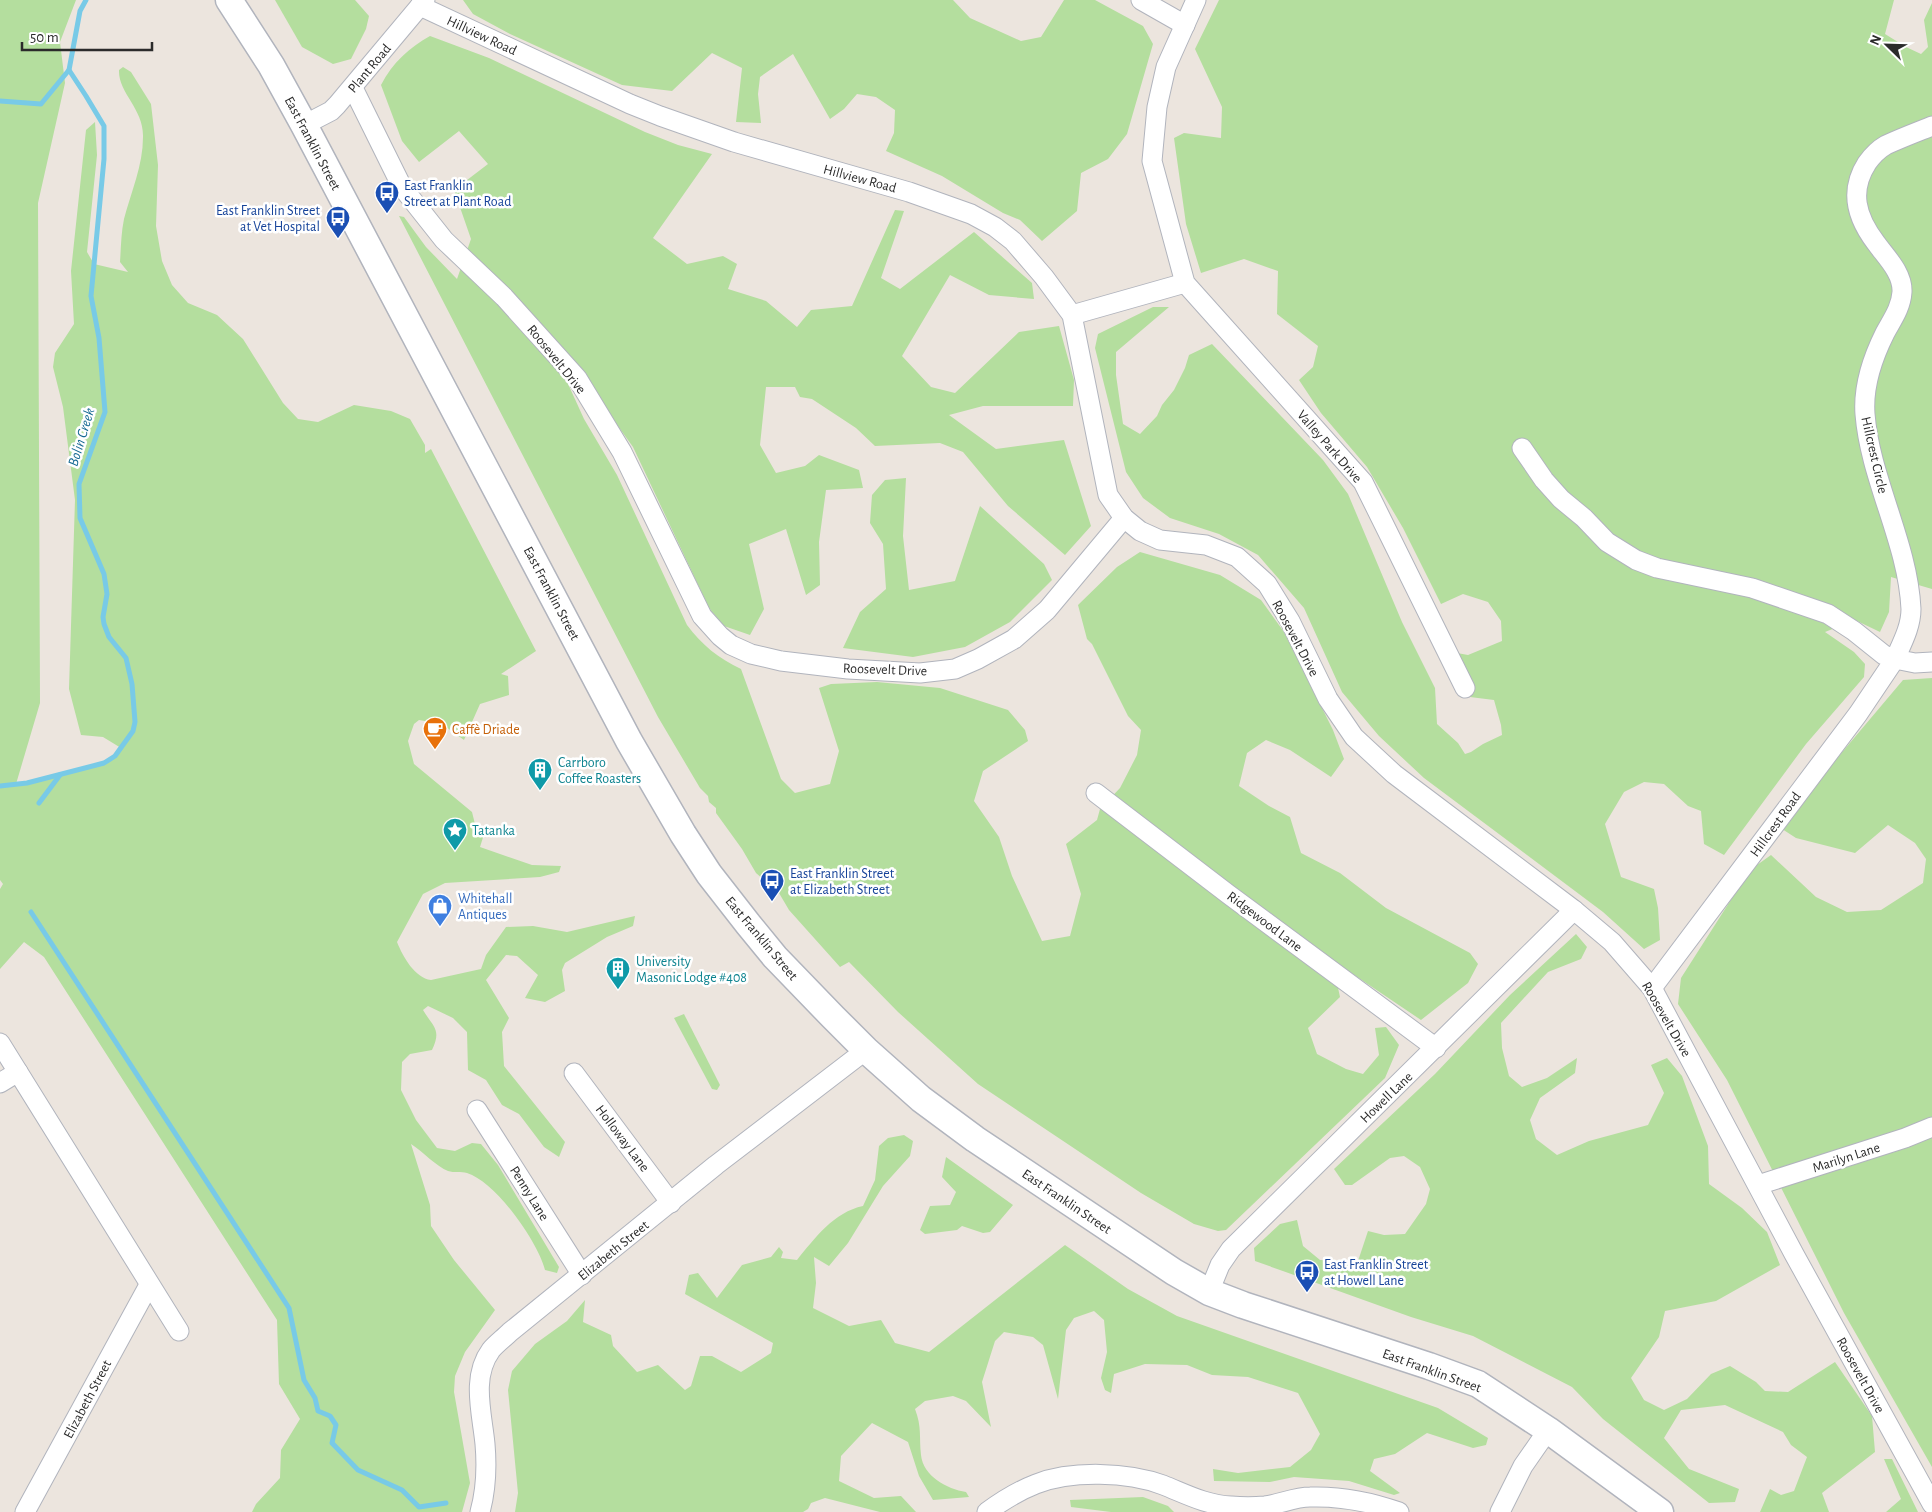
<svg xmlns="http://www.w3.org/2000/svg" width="1932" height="1512" viewBox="0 0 1932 1512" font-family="'Alegreya Sans',sans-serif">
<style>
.green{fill:#b4de9e}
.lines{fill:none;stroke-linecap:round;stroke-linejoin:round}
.stream{stroke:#78cae7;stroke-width:5}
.minor-casing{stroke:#b1b4bd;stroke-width:21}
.secondary-casing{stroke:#b1b4bd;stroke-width:29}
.minor{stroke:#fff;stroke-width:19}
.secondary{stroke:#fff;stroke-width:26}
.labels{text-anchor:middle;stroke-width:5;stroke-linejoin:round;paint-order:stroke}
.street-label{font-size:14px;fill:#2b2b2b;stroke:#fff}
.transit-label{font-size:14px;fill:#164399;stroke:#fff;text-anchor:start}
.food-label{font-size:14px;fill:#c56008;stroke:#fff;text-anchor:start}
.culture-label{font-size:14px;fill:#0d838f;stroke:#fff;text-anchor:start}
.shop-label{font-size:14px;fill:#366cbe;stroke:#fff;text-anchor:start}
.water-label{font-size:15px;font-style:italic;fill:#166993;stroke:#fff}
</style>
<rect width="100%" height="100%" fill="#ece5de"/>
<g class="green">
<path d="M 0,0 L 76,0 L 60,42 L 65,83 L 38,203 L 40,703 L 16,784 L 27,783 L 104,763 L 115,756 L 121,748 L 103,737 L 81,735 L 69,689 L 75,500 L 63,407 L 53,367 L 55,353 L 74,324 L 71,271 L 86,130 L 95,122 L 97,155 L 87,252 L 94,264 L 128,272 L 120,262 C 121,248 121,233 124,219 C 131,192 143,166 143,137 C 144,109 118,93 119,70 L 123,67 L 131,72 L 151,104 L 158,165 L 156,226 L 162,261 L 172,285 L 188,303 L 217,315 L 243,339 L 283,403 L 298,419 L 318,422 L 354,405 L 391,411 L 410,419 L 425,445 L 425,453 L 431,449 L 536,651 L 501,674 L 508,676 L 509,695 L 480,704 L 464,740 L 442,724 L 419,720 L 414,724 L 408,741 L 414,764 L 472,812 L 475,824 L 485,831 L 480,847 L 532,865 L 561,866 L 559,872 L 540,877 L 445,883 L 423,894 L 397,942 C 403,957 415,978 431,980 L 481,969 L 486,955 L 506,927 L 533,926 L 567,932 L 635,916 L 633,926 L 607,937 L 565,963 L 562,970 L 565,991 L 545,1002 L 525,998 L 538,975 L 517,956 L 506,955 L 486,980 L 509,1018 L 502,1032 L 504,1066 L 565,1142 L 559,1157 L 544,1147 L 519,1114 L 502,1105 L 486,1080 L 468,1070 L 467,1032 L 453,1018 L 428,1006 L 423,1010 C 433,1027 442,1029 432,1050 L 410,1054 L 402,1062 L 401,1090 L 416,1120 L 437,1148 L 455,1151 L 472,1143 L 481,1144 L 498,1165 L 559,1267 L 557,1273 L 545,1270 C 538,1242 496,1182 467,1173 C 461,1171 454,1173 448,1171 C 437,1167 422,1151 411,1144 L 430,1205 L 431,1226 L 454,1260 L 495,1310 L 465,1352 L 455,1376 L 454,1392 L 470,1483 L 462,1512 L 252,1512 L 256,1504 L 280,1478 L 281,1450 L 300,1419 L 279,1384 L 277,1320 L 44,957 L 24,942 L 0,969 L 0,889 L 3,884 L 0,880 Z"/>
<path d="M 275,0 L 355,0 L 369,16 L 366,29 L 351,59 L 333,64 L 302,47 Z"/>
<path d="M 463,0 L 953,0 L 970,18 L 1021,41 L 1041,37 L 1064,0 L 1095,0 L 1143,26 L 1153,44 L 1127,134 L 1108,159 L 1081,173 L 1077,211 L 1042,241 L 1020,220 L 1003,213 L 942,176 L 886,151 L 894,133 L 895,110 L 876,97 L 857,94 L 844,109 L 830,119 L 793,54 L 760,77 L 758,94 L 761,123 L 736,122 L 742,68 L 712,53 L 672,91 L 622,85 L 510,34 L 473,14 Z"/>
<path d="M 1219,0 L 1894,0 L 1885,34 L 1906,47 L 1921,54 L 1928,47 L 1924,20 L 1932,3 L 1932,589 L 1891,577 L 1889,612 L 1880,632 L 1855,620 L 1825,632 L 1854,652 L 1865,664 L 1864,677 L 1806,744 L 1724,855 L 1704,844 L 1701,811 L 1688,806 L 1664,784 L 1644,782 L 1624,792 L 1605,824 L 1621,877 L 1654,889 L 1658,908 L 1660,940 L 1644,949 L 1603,912 L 1424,778 L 1379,736 L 1342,692 L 1304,608 L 1258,555 L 1219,534 L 1170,518 L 1143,498 L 1126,472 L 1095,348 L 1098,334 L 1153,307 L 1169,307 L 1116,352 L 1116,375 L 1123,424 L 1140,434 L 1157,416 L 1162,405 L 1174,390 L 1185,368 L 1189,355 L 1212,344 L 1323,460 L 1348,494 L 1402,622 L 1435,688 L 1437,724 L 1458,743 L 1465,754 L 1471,752 L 1483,744 L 1502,735 L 1501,725 L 1494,700 L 1470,697 L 1472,683 L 1457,653 L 1468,655 L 1502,641 L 1501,621 L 1488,602 L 1463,594 L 1441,604 L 1403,528 L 1367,467 L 1321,413 L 1299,380 L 1313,367 L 1318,346 L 1277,314 L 1278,271 L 1244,259 L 1201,273 L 1186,224 L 1174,138 L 1184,133 L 1221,138 L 1222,107 L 1195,49 Z"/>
<path d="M 430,36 L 489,58 L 645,132 L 678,145 L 712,154 L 653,238 L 687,264 L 723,256 L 737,264 L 728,289 L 766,301 L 797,327 L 811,310 L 852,306 L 895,210 L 904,211 L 881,278 L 900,289 L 974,232 L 1032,283 L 1034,299 L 989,295 L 950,275 L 902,356 L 931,387 L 955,393 L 1019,332 L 1059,326 L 1074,380 L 1073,406 L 983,406 L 949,415 L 996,449 L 1064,440 L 1091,526 L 1065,555 L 1008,506 L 963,452 L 940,443 L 875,446 L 856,428 L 812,399 L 800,397 L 795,387 L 766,387 L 760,445 L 776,473 L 805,466 L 819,455 L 859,470 L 863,488 L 826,490 L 819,542 L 820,585 L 806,595 L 786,529 L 749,544 L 764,609 L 750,635 L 724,626 L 709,608 L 633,447 L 587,383 L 569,386 L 584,419 L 617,475 L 687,625 C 702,645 718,658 741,669 L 781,779 L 795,793 L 830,784 L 839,751 L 819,688 L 831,684 L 877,682 L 940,688 L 1008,710 L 1025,730 L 1028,741 L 983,771 L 974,801 L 999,837 L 1012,876 L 1042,941 L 1070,936 L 1081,894 L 1066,844 L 1097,820 L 1100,809 L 1120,788 L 1137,755 L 1141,730 L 1128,716 L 1092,644 L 1087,639 L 1078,605 L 1117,567 L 1140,552 L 1220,575 L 1261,600 L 1284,632 L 1333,730 L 1344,759 L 1331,777 L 1290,750 L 1266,740 L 1247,753 L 1239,786 L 1269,806 L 1290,817 L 1301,853 L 1340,873 L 1386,908 L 1470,953 L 1478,964 L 1468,983 L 1421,1020 L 1332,960 L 1340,997 L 1308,1028 L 1317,1054 L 1346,1069 L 1363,1074 L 1379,1055 L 1375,1028 L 1386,1027 L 1399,1045 L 1385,1078 L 1226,1230 L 1218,1231 L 1194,1224 L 1141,1193 L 978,1084 L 898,1012 L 849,962 L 840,967 L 789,910 L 779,893 L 756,873 L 742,849 L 716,813 L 716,808 L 709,802 L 708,796 L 700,788 L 658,717 L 399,216 L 404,217 L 426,247 L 457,279 L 471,239 L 454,190 L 488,164 L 459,131 L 419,162 L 402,141 L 381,85 C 393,62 409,48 430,36 Z"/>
<path d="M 906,478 L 903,536 L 909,590 L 955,581 L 980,506 L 1044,564 L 1052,580 L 1010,622 L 965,647 L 913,657 L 843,648 L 860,612 L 886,589 L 883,544 L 870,523 L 872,495 L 885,480 Z"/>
<path d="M 1932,678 L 1932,1467 L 1844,1313 L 1727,1080 L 1678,1004 L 1681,978 L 1750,870 L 1771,855 L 1816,897 L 1847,912 L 1881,910 L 1923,883 L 1926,859 L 1915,843 L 1888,825 L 1855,853 L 1796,838 L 1779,827 L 1903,680 Z"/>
<path d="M 1576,934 L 1587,947 L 1581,959 L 1548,972 L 1501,1023 L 1502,1048 L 1509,1076 L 1522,1087 L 1547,1078 L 1577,1058 L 1575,1073 L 1540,1098 L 1530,1120 L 1536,1139 L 1557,1155 L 1589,1141 L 1648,1125 L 1664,1093 L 1651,1065 L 1667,1058 L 1682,1076 L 1708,1146 L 1709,1184 L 1742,1208 L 1767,1232 L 1780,1265 L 1716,1301 L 1665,1311 L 1659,1337 L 1631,1378 L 1644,1400 L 1664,1410 L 1687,1399 L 1711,1374 L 1730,1366 L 1756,1382 L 1765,1391 L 1788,1392 L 1835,1362 L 1872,1416 L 1875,1452 L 1822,1493 L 1829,1512 L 1760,1512 L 1770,1489 L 1781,1495 L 1794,1491 L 1807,1457 L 1791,1445 L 1783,1432 L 1725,1405 L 1681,1410 L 1664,1438 L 1689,1469 L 1739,1489 L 1735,1502 L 1709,1503 L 1603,1419 L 1572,1387 L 1473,1336 L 1411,1317 L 1255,1261 L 1254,1248 L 1280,1224 L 1297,1220 L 1303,1246 L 1320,1260 L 1358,1261 L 1368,1231 L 1384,1235 L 1405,1234 L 1426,1204 L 1430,1189 L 1420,1167 L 1404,1156 L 1390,1158 L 1352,1185 L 1345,1185 L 1334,1169 L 1435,1074 L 1510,995 Z"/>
<path d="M 684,1014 L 720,1085 L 717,1090 L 712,1089 L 674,1018 Z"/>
<path d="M 904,1135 L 913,1141 L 910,1156 L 883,1186 L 848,1243 L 829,1266 L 814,1257 L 816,1283 L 813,1308 L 849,1326 L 881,1320 L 895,1343 L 929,1352 L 1065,1245 L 1128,1289 L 1177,1316 L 1438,1408 L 1488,1438 L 1486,1445 L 1473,1448 L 1427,1433 L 1395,1454 L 1374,1459 L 1370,1471 L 1400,1493 L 1394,1495 L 1349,1481 L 1294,1477 L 1270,1482 L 1214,1481 L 1213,1469 L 1238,1473 L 1290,1467 L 1311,1450 L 1320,1434 L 1298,1393 L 1248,1377 L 1212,1375 L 1187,1365 L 1145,1364 L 1114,1374 L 1111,1393 L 1105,1390 L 1101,1378 L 1107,1352 L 1104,1320 L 1094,1311 L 1074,1318 L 1066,1330 L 1058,1399 L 1043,1345 L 1033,1337 L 1004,1332 L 995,1341 L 982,1382 L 991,1427 L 966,1401 L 953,1396 L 925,1401 L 915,1409 C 922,1427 919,1437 921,1455 C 923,1476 947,1489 966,1492 L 969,1497 L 933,1500 L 919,1476 L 908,1442 L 872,1423 L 841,1456 L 839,1481 L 874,1498 L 901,1496 L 916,1512 L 880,1512 L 825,1498 L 811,1503 L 808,1509 L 803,1512 L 515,1512 L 518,1493 L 508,1390 L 512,1371 L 535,1344 L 567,1321 L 585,1300 L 583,1322 L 611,1335 L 613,1346 L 637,1372 L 658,1365 L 685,1390 L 691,1386 L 700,1356 L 712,1356 L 741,1372 L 771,1353 L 773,1343 L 685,1294 L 689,1275 L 698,1273 L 717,1298 L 742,1265 L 771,1257 L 779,1247 L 783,1252 L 781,1258 L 797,1260 C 815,1238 834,1212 863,1206 L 875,1180 L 879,1146 L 888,1138 Z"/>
<path d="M 946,1157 L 1013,1205 L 990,1232 L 983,1233 L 962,1226 L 957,1230 L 925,1234 L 920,1230 L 930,1206 L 950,1205 L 956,1192 L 942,1177 Z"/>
<path d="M 1884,1459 L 1892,1459 L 1918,1512 L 1886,1512 L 1901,1499 Z"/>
<path d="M 1143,1497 L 1168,1506 L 1174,1512 L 1111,1512 L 1071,1507 L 1070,1500 Z"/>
</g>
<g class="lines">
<g class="stream">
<path d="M 0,101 L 41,104 L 69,70"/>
<path d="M 0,786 L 27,783 L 104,763 L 115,756 L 133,731 L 135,722 L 132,684 L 126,658 L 109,637 L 104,624 L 103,617 L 107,594 L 104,574 L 80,518 L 79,484 L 105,412 L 99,338 L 91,296 L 104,159 L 104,126 L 86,96 L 69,70 L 80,11 L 86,0"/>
<path d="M 39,803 L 60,775"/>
<path d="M 31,912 L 289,1308 L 304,1380 L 315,1398 L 318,1411 L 330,1416 L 336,1425 L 332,1443 L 358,1470 L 402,1490 L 419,1507 L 446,1503"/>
</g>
<defs>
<g id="minor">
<path d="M 1141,0 L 1185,25"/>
<path d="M 1196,0 L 1166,67 L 1157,107 L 1152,161 L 1185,283 L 1363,482 L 1465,688"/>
<path d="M 420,6 L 630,104 L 660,116 L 734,142 L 909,192 L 971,214 L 995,227 L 1013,241 L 1044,277 L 1072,315 L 1108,495 L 1124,518 L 1140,531 L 1160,540 L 1206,545 L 1237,557 L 1267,584 L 1290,621 L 1328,699 L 1354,737 L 1394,774 L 1574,910 L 1612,942 L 1652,988 L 1794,1254 L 1932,1504"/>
<path d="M 353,88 L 402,187 L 444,240 L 504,297 L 577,378 L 622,452 L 702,616 L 720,636 L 731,645 L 751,654 L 781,661 L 848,669 L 920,673 L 955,669 L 978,659 L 1014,639 L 1047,610 L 1124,518"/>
<path d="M 304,125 L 331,111 L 337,105 L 425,0"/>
<path d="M 1932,126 C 1917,132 1901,138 1886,145 C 1879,149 1872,156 1867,163 C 1849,191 1856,217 1876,243 C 1886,257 1903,273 1902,292 C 1901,308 1892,320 1885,333 C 1873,357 1863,387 1865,414 C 1870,479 1908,543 1911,609 C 1911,627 1902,643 1895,659 L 1915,663 L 1932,662"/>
<path d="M 1072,315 L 1185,283"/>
<path d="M 1522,448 L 1544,480 L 1561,499 L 1584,518 L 1607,542 L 1636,560 L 1657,568 L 1752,588 L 1828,614 L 1854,631 L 1884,655 L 1895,659 L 1858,714 L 1652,988"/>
<path d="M 1096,793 L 1228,894 L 1436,1048"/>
<path d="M 0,1043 L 179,1331"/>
<path d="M 574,1073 L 671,1203"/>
<path d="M 0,1083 L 18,1072"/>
<path d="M 477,1110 L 582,1275"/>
<path d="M 1758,1185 L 1905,1138 L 1932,1127"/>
<path d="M 1209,1292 L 1220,1265 L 1231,1249 L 1574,910"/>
<path d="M 25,1512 L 149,1285"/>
<path d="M 480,1512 C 486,1490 487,1467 485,1444 C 482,1413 471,1377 491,1350 C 496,1344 504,1338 510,1332 L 716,1165 L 866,1050"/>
<path d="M 987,1512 C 1002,1501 1018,1491 1036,1484 C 1072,1470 1128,1472 1163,1485 C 1186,1494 1206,1505 1231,1506 C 1242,1507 1254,1507 1265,1506 C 1280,1504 1295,1497 1310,1497 C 1340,1496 1371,1502 1399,1512"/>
<path d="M 1500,1512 L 1523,1466 L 1548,1430"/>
</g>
<path id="secondary" d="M 229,0 L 271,65 L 304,125 L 629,741 L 683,834 L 709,874 L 748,924 L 775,957 L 833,1017 L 866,1050 L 921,1099 L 975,1139 L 1174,1272 L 1209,1292 L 1243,1305 L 1429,1366 L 1478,1384 L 1548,1430 L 1660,1512"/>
</defs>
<use href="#minor" class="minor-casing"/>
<use href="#secondary" class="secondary-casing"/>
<use href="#minor" class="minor"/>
<use href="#secondary" class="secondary"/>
</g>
<defs>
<symbol id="bus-pin" viewBox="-11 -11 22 30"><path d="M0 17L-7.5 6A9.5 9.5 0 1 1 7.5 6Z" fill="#1a4fb4" stroke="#fff"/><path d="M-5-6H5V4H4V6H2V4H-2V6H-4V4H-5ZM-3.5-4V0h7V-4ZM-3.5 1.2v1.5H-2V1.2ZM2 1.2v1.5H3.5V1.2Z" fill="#fff"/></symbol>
<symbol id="cafe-pin" viewBox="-11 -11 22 30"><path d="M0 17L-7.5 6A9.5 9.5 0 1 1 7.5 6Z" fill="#e8710a" stroke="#fff"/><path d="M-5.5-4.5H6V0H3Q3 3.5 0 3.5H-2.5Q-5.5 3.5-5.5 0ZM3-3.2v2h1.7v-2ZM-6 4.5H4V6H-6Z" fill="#fff"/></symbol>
<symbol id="building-pin" viewBox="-11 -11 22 30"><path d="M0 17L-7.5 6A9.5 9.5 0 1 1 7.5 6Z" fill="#0f9aa8" stroke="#fff"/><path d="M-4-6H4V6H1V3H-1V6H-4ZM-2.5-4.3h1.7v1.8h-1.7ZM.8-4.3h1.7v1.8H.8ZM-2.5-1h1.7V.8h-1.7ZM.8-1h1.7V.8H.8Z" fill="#fff"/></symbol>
<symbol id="sight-pin" viewBox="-11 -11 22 30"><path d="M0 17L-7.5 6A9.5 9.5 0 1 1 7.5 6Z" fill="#0f9aa8" stroke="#fff"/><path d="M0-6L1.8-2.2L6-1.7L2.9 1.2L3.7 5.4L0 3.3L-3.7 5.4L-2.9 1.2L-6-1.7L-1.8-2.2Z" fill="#fff"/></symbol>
<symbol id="shop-pin" viewBox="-11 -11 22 30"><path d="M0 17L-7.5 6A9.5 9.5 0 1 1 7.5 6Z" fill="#3f7fe0" stroke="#fff"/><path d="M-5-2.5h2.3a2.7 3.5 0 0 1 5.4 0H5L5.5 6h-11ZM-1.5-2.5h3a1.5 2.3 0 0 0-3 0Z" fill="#fff"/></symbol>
</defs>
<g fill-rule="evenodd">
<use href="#bus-pin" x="373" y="179" width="28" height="38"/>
<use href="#bus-pin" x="324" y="204" width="28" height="38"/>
<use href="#cafe-pin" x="421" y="715" width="28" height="38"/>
<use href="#building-pin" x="526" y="756" width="28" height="38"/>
<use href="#sight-pin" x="441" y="816" width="28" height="38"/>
<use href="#bus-pin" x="758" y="867" width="28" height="38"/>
<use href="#shop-pin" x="426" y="892" width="28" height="38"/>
<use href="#building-pin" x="604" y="955" width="28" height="38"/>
<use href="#bus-pin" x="1293" y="1258" width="28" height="38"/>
</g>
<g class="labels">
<g class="street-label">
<text transform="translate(482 35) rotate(25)" y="5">Hillview Road</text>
<text transform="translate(369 68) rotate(-50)" y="5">Plant Road</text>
<text transform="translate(313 143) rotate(62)" y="5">East Franklin Street</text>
<text transform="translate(860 178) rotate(15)" y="5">Hillview Road</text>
<text transform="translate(557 359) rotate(51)" y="5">Roosevelt Drive</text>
<text transform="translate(1330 446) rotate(49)" y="5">Valley Park Drive</text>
<text transform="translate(1875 455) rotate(77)" y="5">Hillcrest Circle</text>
<text transform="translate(552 593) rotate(62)" y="5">East Franklin Street</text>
<text transform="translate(1296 638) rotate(62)" y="5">Roosevelt Drive</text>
<text transform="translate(885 669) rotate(2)" y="5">Roosevelt Drive</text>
<text transform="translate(1775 824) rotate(-54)" y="5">Hillcrest Road</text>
<text transform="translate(1265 921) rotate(37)" y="5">Ridgewood Lane</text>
<text transform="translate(762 938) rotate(50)" y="5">East Franklin Street</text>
<text transform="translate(1667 1019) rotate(60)" y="5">Roosevelt Drive</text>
<text transform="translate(1386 1097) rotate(-44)" y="5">Howell Lane</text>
<text transform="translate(623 1138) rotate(53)" y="5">Holloway Lane</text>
<text transform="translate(1846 1157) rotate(-18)" y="5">Marilyn Lane</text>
<text transform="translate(530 1193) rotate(58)" y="5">Penny Lane</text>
<text transform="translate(1067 1201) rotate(34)" y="5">East Franklin Street</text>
<text transform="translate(613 1250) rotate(-39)" y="5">Elizabeth Street</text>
<text transform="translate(1432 1370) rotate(20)" y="5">East Franklin Street</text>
<text transform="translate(1861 1375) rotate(61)" y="5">Roosevelt Drive</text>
<text transform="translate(87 1399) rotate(-62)" y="5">Elizabeth Street</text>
</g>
<g class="transit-label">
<text x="404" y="190">East Franklin<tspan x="404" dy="16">Street at Plant Road</tspan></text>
<text x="320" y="215" text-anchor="end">East Franklin Street<tspan x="320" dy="16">at Vet Hospital</tspan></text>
<text x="790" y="878">East Franklin Street<tspan x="790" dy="16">at Elizabeth Street</tspan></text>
<text x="1324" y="1269">East Franklin Street<tspan x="1324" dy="16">at Howell Lane</tspan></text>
</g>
<g class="food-label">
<text x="452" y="734">Caffè Driade</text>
</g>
<g class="culture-label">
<text x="558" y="767">Carrboro<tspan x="558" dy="16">Coffee Roasters</tspan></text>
<text x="472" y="835">Tatanka</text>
<text x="636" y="966">University<tspan x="636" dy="16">Masonic Lodge #408</tspan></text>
</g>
<g class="shop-label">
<text x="458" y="903">Whitehall<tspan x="458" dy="16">Antiques</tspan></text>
</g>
<g class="water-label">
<text transform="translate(81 437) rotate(-73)" y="5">Bolin Creek</text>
</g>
</g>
<g transform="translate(1887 45) rotate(293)" stroke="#ffffff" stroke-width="4" paint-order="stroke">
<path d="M0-4L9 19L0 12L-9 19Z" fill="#2b2b2b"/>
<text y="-8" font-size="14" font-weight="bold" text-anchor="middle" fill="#2b2b2b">N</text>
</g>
<path d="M22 42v8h130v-8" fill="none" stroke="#2b2b2b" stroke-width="2.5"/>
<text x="30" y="42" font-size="15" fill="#2b2b2b" stroke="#ffffff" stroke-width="4" paint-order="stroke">50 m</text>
</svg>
